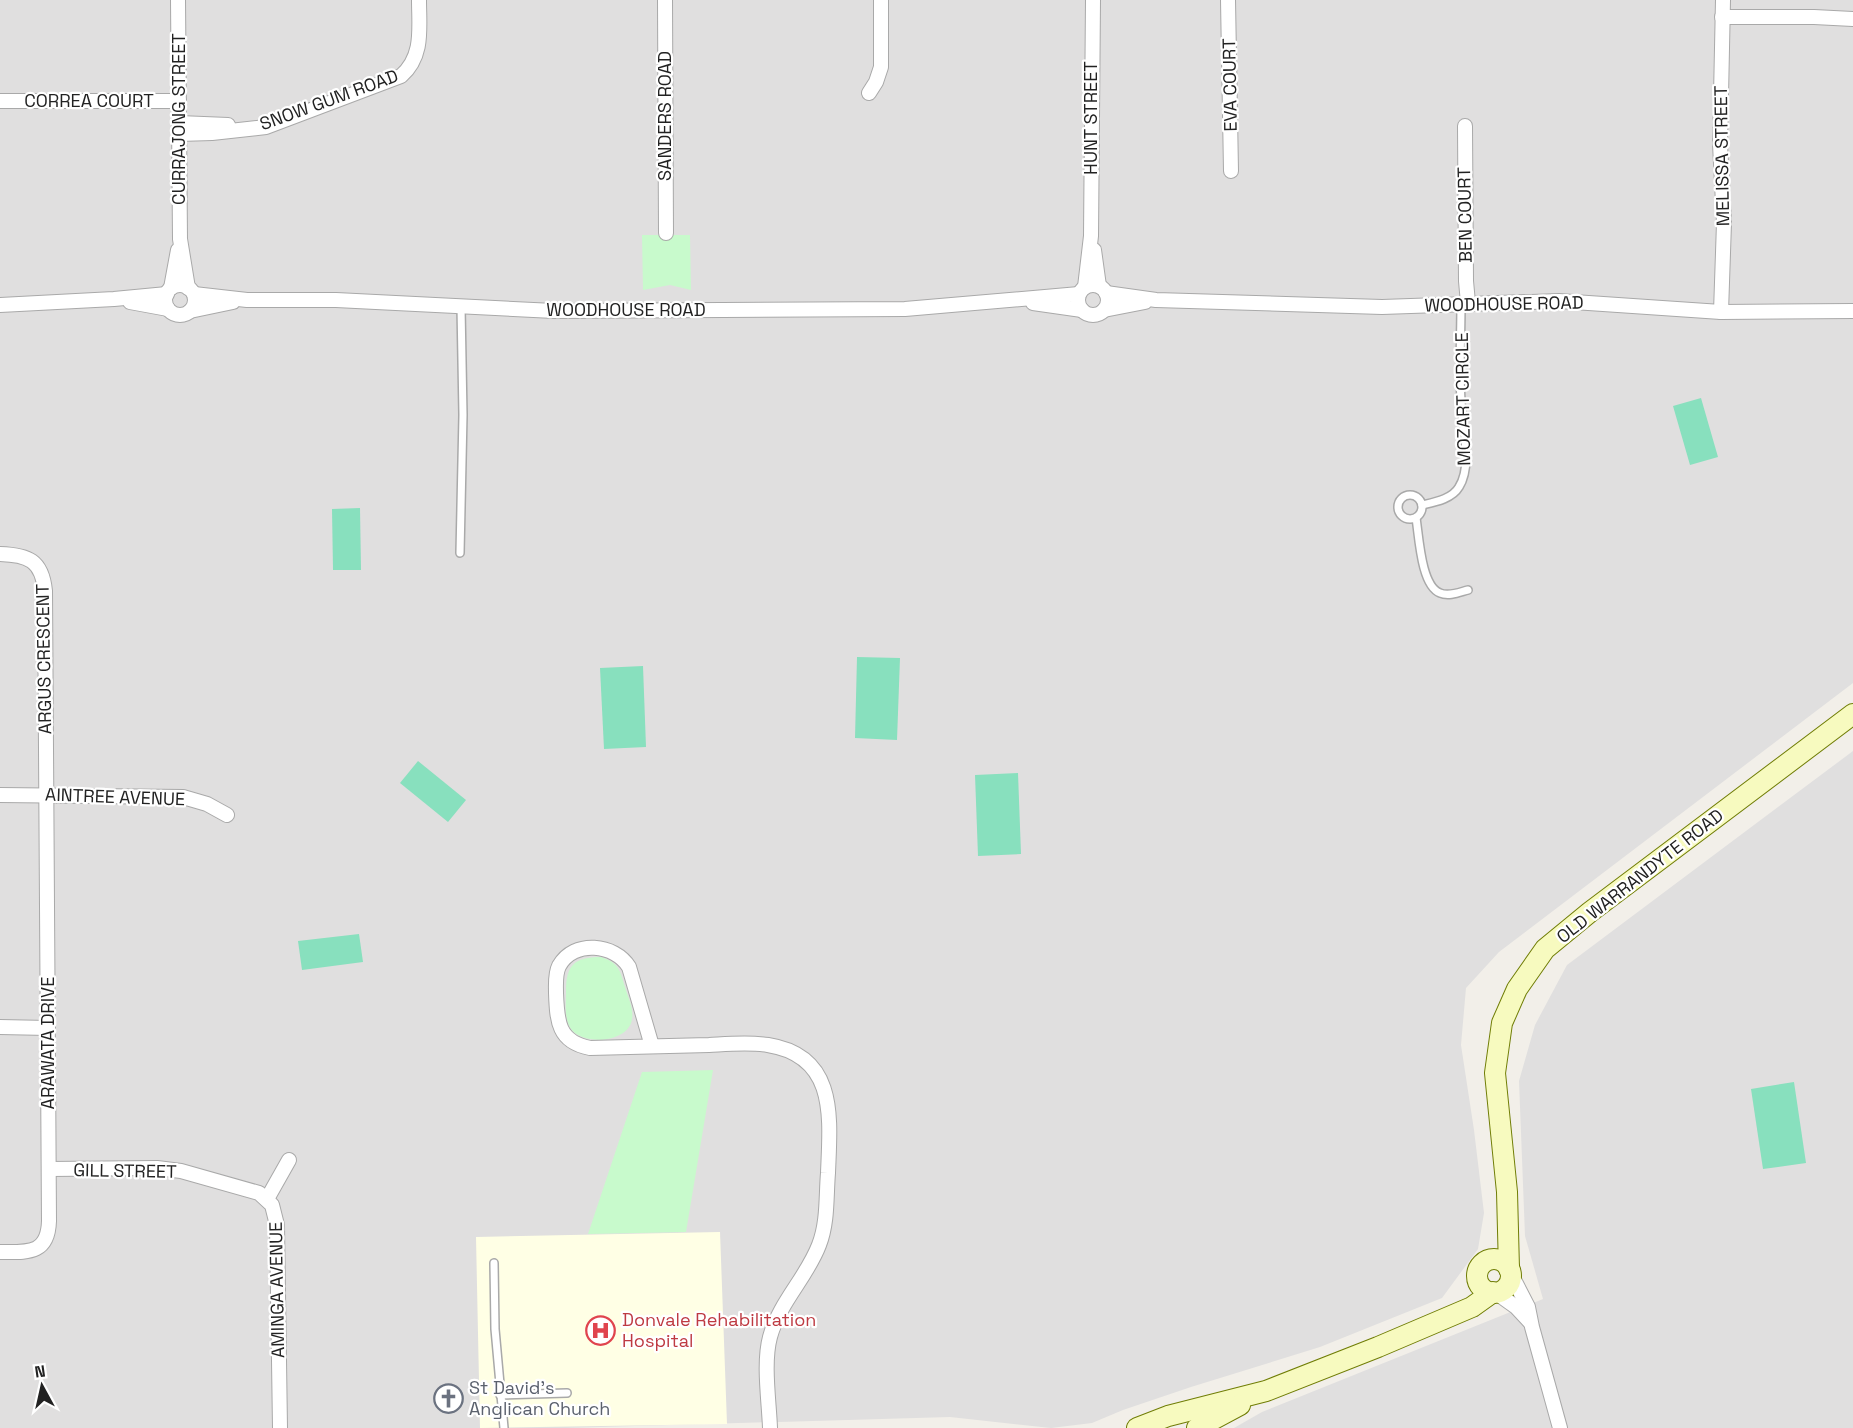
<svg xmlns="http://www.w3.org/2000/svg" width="1853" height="1428" viewBox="0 0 1853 1428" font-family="'Space Grotesk',sans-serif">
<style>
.residential{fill:#e0dfdf}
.education{fill:#ffffe5}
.park{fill:#c8facc}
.pitch{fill:#88e0be}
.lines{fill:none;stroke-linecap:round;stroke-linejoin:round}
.lane-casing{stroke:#a9a9a9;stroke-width:10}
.street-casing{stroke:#a9a9a9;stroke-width:16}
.secondary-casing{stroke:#707d05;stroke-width:22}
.lane{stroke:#fff;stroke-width:7}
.street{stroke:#fff;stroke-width:14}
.secondary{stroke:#f7fabf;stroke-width:20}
.labels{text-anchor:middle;stroke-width:4.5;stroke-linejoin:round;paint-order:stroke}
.street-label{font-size:18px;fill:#222;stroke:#fff}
.health-label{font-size:18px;fill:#be3a42;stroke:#fff;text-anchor:start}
.worship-label{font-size:18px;fill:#5b616d;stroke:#fff;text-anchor:start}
</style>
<rect width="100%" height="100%" fill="#f2efe9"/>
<g class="residential">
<path d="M 0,0 L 1853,0 L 1853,683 L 1499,952 L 1466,988 L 1461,1045 L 1474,1130 L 1484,1213 L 1478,1249 L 1442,1298 L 1320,1347 L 1191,1387 L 1123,1410 L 1092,1423 L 1051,1428 L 950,1417 L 566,1428 L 0,1428 Z"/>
<path d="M 1853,751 L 1853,1428 L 1234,1428 L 1262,1412 L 1543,1299 L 1525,1236 L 1519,1081 L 1535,1025 L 1567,965 Z"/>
</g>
<path class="education" d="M 720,1232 L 727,1424 L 480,1428 L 476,1237 Z"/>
<g class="park">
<path d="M 642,235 L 690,235 L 691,290 L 670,285 L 643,290 Z"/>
<path d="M 601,957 C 619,963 620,970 625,987 C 628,997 634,1009 632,1019 C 629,1043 583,1046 571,1029 C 564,1019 566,1003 566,992 C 566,965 574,957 601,957 Z"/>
<path d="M 713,1070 L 686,1232 L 588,1234 L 642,1072 Z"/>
</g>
<g class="pitch">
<path d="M 1701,398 L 1718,457 L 1690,465 L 1673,406 Z"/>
<path d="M 360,508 L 361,570 L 333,570 L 332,509 Z"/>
<path d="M 857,657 L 900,658 L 897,740 L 855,738 Z"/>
<path d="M 643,666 L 646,747 L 604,749 L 600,668 Z"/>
<path d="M 418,761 L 466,800 L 448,822 L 400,783 Z"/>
<path d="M 1018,773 L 1021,854 L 978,856 L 975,775 Z"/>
<path d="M 359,934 L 363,962 L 302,970 L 298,941 Z"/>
<path d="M 1794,1082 L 1806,1163 L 1763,1169 L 1751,1089 Z"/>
</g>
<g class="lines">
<defs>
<g id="lane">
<circle cx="1410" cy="507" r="12"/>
<path d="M 1422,505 C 1435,502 1452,499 1459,487 C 1473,465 1462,426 1461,401 C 1459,368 1461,336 1461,303"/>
<path d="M 1416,518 C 1419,536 1421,586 1440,593 C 1449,597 1460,592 1468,590"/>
<path d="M 460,553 L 463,415 L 461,307"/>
<path d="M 494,1263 L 495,1329 L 504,1428"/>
<path d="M 500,1395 L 567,1393"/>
</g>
<g id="street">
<path d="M 178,0 L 180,239 L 188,288"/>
<path d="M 665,0 L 666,233"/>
<path d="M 1228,0 L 1231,171"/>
<path d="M 1722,17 L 1814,17 L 1853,19"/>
<path d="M 869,93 L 876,82 L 881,67 L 881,0"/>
<path d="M 0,101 L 179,101"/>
<path d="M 179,123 L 228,125"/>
<path d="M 1465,126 L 1466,281 L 1468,303"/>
<path d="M 179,134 L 212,133 L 266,127 L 401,76 C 424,56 419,28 419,0"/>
<path d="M 1094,250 L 1099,286"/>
<circle cx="1093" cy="300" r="15"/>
<circle cx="180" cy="300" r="15"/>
<path d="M 1085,287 L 1091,236 L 1093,0"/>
<path d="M 171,288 L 178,250"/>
<path d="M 1106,293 L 1156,300 L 1382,307 L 1559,301 L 1721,312 L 1853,311"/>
<path d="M 194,294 L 247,300 L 336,300 L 554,311 L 905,309 L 1079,294"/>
<path d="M 130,302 L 168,309"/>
<path d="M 1033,303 L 1082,310"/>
<path d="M 0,305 L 114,299 L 167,294"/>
<path d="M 1104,310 L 1145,302"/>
<path d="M 190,311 L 233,302"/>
<path d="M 1721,312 L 1724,223 L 1720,144 L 1723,0"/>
<path d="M 0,554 C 28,555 42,560 45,591 L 49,1221 C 48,1255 27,1252 0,1252"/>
<path d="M 0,795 L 183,797 L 207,804 L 227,815"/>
<path d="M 0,1027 L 48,1028"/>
<path d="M 652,1046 L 629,967 C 615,944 574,939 559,966 C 555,974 556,984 556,993 C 557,1021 558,1042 590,1048 C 630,1047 669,1046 709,1045 C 728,1044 749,1042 768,1045 C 838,1056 830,1119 828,1173 C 826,1196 828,1222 819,1245 C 807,1277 779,1303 770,1337 C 763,1363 769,1401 770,1428"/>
<path d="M 49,1169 L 157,1168 L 181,1171 L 259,1193 L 272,1205 L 277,1225 L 280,1428"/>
<path d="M 267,1199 L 289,1160"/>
<path d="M 1510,1272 L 1528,1307 L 1532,1327 L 1560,1428"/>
<path d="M 1495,1292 L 1516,1307 L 1530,1322"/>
</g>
<g id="secondary">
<circle cx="1494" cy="1276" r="17"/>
<path d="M 1509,1269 L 1507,1192 L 1495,1073 L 1502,1023 L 1517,989 L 1545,949 L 1590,912 L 1853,714"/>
<path d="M 1137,1428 L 1168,1416 L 1266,1391 L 1378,1347 L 1472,1307 L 1493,1292"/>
<path d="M 1197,1428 L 1240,1405"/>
</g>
</defs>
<use href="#lane" class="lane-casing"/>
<use href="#street" class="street-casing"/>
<use href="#secondary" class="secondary-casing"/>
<use href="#lane" class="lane"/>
<use href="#street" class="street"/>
<use href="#secondary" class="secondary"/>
</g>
<defs>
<symbol id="hospital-ring" viewBox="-11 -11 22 22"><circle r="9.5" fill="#fff" stroke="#e0444e" stroke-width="1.5"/><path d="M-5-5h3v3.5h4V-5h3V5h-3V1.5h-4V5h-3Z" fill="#e0444e"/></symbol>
<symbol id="church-ring" viewBox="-11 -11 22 22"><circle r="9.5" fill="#fff" stroke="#6b7280" stroke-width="1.5"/><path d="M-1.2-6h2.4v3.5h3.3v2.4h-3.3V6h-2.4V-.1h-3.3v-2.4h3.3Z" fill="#6b7280"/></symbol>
</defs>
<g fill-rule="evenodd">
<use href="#hospital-ring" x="584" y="1314" width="33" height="33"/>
<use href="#church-ring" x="432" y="1382" width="33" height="33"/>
</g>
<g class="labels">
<g class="street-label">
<text transform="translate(1230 85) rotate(-91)" y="6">EVA COURT</text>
<text transform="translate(329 100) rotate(-20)" y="6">SNOW GUM ROAD</text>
<text x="89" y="107">CORREA COURT</text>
<text transform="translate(665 116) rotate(-90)" y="6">SANDERS ROAD</text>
<text transform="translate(1091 118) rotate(-90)" y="6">HUNT STREET</text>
<text transform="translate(179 119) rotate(-90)" y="6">CURRAJONG STREET</text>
<text transform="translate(1722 156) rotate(-91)" y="6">MELISSA STREET</text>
<text transform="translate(1465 215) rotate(-91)" y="6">BEN COURT</text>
<text transform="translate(1504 304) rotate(-1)" y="6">WOODHOUSE ROAD</text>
<text x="626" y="316">WOODHOUSE ROAD</text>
<text transform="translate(1463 399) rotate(-91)" y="6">MOZART CIRCLE</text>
<text transform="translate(44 659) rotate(-91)" y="6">ARGUS CRESCENT</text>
<text transform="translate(115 797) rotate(2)" y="6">AINTREE AVENUE</text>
<text transform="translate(1640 876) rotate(-38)" y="6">OLD WARRANDYTE ROAD</text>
<text transform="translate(48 1043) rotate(-90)" y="6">ARAWATA DRIVE</text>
<text transform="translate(125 1171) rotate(1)" y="6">GILL STREET</text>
<text transform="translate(277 1290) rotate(-91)" y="6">AMINGA AVENUE</text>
</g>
<g class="health-label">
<text x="622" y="1326">Donvale Rehabilitation<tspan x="622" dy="21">Hospital</tspan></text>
</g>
<g class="worship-label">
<text x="469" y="1394">St David's<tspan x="469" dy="21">Anglican Church</tspan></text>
</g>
</g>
<g transform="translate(42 1386) rotate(352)" stroke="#ffffff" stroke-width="4.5" paint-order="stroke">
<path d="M0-4.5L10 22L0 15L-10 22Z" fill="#222222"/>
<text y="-9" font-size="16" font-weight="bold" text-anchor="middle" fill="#222222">N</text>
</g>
</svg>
